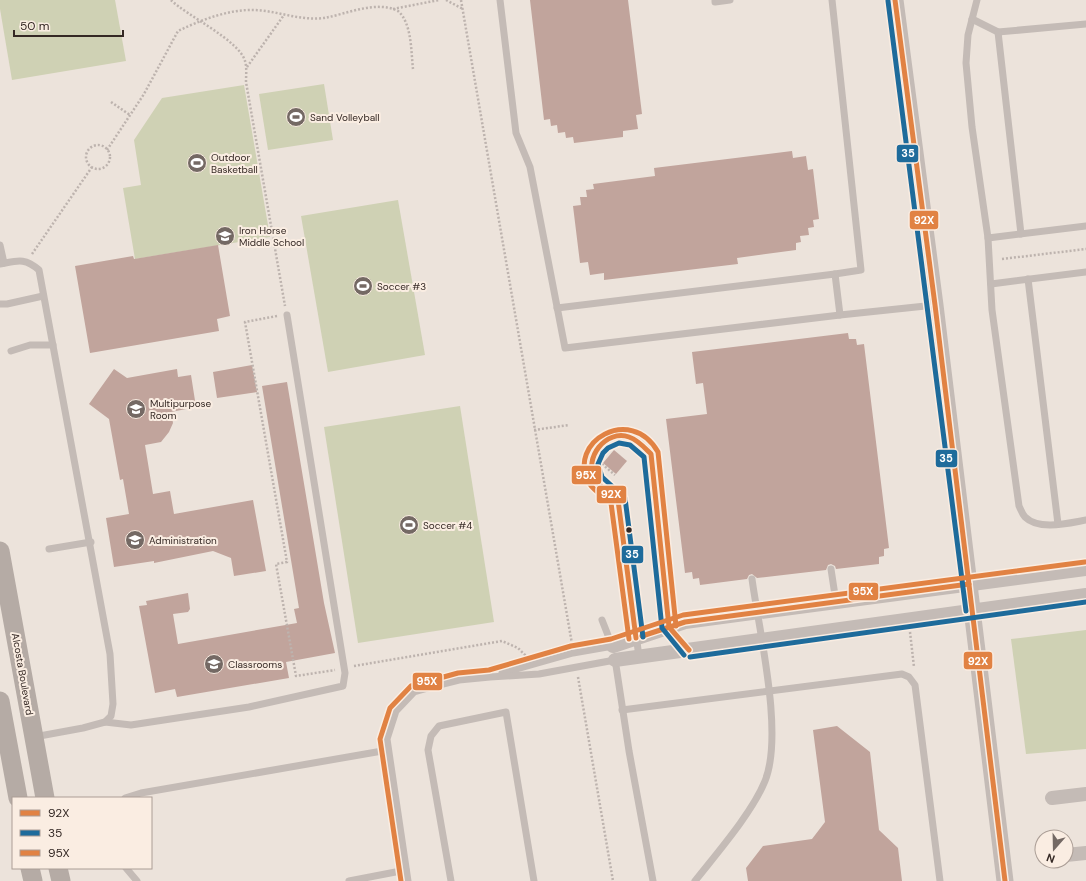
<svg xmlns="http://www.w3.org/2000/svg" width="1086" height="881" viewBox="0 0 1086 881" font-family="'DM Sans',sans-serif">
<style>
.green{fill:#cfd1b4}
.building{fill:#c1a49c}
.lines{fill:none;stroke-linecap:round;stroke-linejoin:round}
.path{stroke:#bdb3ae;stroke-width:2.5;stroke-dasharray:2 2;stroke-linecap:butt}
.service{stroke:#c4bbb6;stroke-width:7}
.minor{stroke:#c4bbb6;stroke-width:14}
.tertiary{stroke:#c4bbb6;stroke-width:17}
.secondary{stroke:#b5aba5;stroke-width:19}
.bus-1-casing{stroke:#faede2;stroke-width:8}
.bus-2-casing{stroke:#faede2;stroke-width:8}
.bus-3-casing{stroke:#faede2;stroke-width:8}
.bus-1{stroke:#e18243;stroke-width:5}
.bus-2{stroke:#1e6b9b;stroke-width:5}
.bus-3{stroke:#e18243;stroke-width:5}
.bus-dot{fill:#342824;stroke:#faede2;stroke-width:1.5}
.labels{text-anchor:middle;stroke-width:4;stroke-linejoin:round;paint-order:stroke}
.poi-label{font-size:10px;fill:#342824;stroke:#faede2;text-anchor:start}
.street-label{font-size:10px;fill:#342824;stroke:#faede2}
.line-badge{stroke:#faede2;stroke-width:1.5}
.badge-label{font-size:11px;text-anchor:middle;font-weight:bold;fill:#fff}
</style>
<rect width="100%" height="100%" fill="#ece3db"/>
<g class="green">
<path d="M 0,0 L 115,0 L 126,61 L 12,80 L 0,9 Z"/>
<path d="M 324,84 L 333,140 L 268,150 L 259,94 Z"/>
<path d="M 244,85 L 270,237 L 135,259 L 123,188 L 141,185 L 134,140 L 162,98 Z"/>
<path d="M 398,200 L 425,355 L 328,372 L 301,216 Z"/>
<path d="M 460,406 L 494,622 L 358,643 L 324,427 Z"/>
<path d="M 1086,630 L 1086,749 L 1026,754 L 1011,639 Z"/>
</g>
<g class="building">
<path d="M 530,0 L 628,0 L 642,114 L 636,115 L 638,129 L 623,131 L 623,137 L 574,143 L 573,137 L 566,138 L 565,132 L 558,133 L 557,125 L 551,126 L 550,119 L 544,120 Z"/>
<path d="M 792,151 L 793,158 L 806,156 L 808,170 L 813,169 L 819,219 L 813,220 L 814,227 L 808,228 L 809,235 L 800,236 L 801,242 L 796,243 L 796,250 L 737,258 L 738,264 L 604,280 L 604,273 L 590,275 L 588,262 L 580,263 L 573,206 L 581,205 L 580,197 L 587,197 L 586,190 L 594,189 L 593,184 L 655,176 L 654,168 Z"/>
<path d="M 218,245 L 230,316 L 217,319 L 219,331 L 90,353 L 75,266 L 133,256 L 134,259 Z"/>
<path d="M 848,333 L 849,339 L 856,339 L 857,345 L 864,344 L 889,548 L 884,549 L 884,556 L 879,557 L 879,564 L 836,569 L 835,566 L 831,564 L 828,565 L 826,570 L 757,578 L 752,574 L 749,575 L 747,579 L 700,585 L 699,578 L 693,579 L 692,572 L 685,573 L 666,419 L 707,414 L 703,383 L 696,384 L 692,352 Z"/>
<path d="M 252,365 L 257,392 L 217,398 L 213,372 Z"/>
<path d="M 114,369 L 127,378 L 177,369 L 178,377 L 191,375 L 196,407 L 171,412 L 173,423 L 169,432 L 161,442 L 145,445 L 153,494 L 170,491 L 174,514 L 253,500 L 266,571 L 234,576 L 231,558 L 213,551 L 154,563 L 154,561 L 114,567 L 106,518 L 129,514 L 123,479 L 120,480 L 109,419 L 89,404 Z"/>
<path d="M 287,382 L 324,603 L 335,653 L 286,662 L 289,678 L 177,697 L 175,689 L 155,693 L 139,606 L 147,605 L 146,601 L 188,593 L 190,609 L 188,612 L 173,614 L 178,644 L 297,623 L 294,609 L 299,608 L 262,386 Z"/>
<path d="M 614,450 L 627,461 L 616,474 L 603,463 Z"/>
<path d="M 837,726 L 870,752 L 879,830 L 898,848 L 902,881 L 748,881 L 746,868 L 763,846 L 812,839 L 825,822 L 813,730 Z"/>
</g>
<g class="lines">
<g class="path">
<path d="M 171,0 C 187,16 239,40 245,61 C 247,67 246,75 246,82 L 285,306"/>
<path d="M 446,0 L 463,9"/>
<path d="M 461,0 L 572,644"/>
<path d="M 393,9 L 439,0"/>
<path d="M 247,67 L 284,15"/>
<path d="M 111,102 L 130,115"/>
<circle cx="98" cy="157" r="12"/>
<path d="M 107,150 L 144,94 L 178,31 C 201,20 229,9 255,10 C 278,11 300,21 324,18 C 347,14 376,0 398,11 C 412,23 411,52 413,69"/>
<path d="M 32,254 L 92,167"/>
<path d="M 1002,259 L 1086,249"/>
<path d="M 277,316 L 245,322 L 287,562 L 276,564 L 296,676 L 335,670"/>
<path d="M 534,430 L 569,425"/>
<path d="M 602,464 L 615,475"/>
<path d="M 910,632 L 914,667"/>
<path d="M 354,666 L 502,641 L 518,648 L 526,656"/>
<path d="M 578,677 L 613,881"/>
</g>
<g class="service">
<path d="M 500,0 L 516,133 L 530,167 L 565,348 L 840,315 L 935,305"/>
<path d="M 715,0 L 715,2 L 730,0"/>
<path d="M 832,0 L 861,270 L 835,274"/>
<path d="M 977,0 L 968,35 L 966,63 L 972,127 L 988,238 L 992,310 L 1019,506 C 1021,510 1022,514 1025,517 C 1039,531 1069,523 1086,520"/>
<path d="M 972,19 L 998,32 L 1086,24"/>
<path d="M 998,32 L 1021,234"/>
<path d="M 988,238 L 1086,226"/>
<path d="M 0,245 L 4,263"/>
<path d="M 0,264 C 17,261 24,257 39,270 L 110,654 L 113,704 L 111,716 L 105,722 L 83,728 L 34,737"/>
<path d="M 1028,279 L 1058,524"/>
<path d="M 991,284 L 1086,272"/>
<path d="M 0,304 L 7,304 L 43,296"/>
<path d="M 557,308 L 835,274 L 840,315"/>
<path d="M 11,351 L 30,345 L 53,345"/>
<path d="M 49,549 L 91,542"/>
<path d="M 831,569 L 836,602"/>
<path d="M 602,620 L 613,648"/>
<path d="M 639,657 L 618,500 C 611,493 599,486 595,479 C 582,459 604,433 626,436 C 636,437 645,448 651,454 L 669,627 L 688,650"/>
<path d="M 615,659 L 629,751 L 653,881"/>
<path d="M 502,673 L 573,653 L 613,646"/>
<path d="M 622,710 L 902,674 L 909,677 L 915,685 L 940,881"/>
<path d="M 105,722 L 131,725 L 249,707 L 343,686 L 345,673 L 287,315"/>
<path d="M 125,798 L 141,793 L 388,750"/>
<path d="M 126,868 L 137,881"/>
<path d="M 349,881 L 406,870"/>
<path d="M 408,881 L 387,739 L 396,711 L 414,692 L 439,685 L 459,680 L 490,677 L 539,674 L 615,660"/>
<path d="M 451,881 L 428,750 L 431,736 L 439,726 L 506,712 L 534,881"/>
<path d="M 695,881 C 717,853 752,813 765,781 C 784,734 759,631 752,579"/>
</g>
<g class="minor">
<path d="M 613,646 L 685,622 L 1086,569"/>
<path d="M 615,660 L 1086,595"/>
<path d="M 1052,798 L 1086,794"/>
<path d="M 1066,855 L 1086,853"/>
</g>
<path class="tertiary" d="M 895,0 L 935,305 L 1005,881"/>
<g class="secondary">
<path d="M 0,551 L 45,798"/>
<path d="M 0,701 L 18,798"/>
<path d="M 30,868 L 33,881"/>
<path d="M 58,868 L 61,881"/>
</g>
<defs>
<g id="bus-1">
<path d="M 895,0 L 935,305 L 1005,881"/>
<path d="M 642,636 L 685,622 L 969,584"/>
<path d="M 636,638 L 618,500 C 611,493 600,488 595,479 C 583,458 606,429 629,437 C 638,440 645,448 651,454 L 669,627 L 689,650"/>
</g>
<g id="bus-2">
<path d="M 888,1 L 966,611"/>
<path d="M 643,637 L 625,498 L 602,477 L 598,464 L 603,453 L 608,448 L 619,443 L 630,445 L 644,457 L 662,628 L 684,655"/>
<path d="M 690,657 L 1086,602"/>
</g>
<g id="bus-3">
<path d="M 629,639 L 611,503 C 604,497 594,491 589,483 C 566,442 631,404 658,452 L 676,626"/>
<path d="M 401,881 L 380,739 L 390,708 L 411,686 L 458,673 L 489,670 L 571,646 L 611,639 L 683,615 L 1085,562"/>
</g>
</defs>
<use href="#bus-1" class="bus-1-casing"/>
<use href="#bus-2" class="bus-2-casing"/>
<use href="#bus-3" class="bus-3-casing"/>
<use href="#bus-1" class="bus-1"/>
<use href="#bus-2" class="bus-2"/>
<use href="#bus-3" class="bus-3"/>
</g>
<defs>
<symbol id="stadium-disc" viewBox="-11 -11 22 22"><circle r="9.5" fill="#746964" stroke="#faede2"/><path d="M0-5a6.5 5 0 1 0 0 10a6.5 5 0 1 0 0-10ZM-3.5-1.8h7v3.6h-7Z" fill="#fff"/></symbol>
<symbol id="school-disc" viewBox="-11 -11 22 22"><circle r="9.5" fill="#746964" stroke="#faede2"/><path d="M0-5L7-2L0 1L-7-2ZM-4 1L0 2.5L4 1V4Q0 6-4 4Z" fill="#fff"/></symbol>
</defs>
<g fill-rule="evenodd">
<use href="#stadium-disc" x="285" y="106" width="22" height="22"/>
<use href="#stadium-disc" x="186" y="152" width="22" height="22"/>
<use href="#school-disc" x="214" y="225" width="22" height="22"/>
<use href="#stadium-disc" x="352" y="275" width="22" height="22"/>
<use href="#school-disc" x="125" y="398" width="22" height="22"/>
<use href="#stadium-disc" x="398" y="514" width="22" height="22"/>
<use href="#school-disc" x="124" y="529" width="22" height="22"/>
<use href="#school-disc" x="203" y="653" width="22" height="22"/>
</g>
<circle class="bus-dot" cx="629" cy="530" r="3.5"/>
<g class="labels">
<g class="poi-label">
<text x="310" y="121">Sand Volleyball</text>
<text x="211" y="161">Outdoor<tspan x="211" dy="12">Basketball</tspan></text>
<text x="239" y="234">Iron Horse<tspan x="239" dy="12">Middle School</tspan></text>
<text x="377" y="290">Soccer #3</text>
<text x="150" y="407">Multipurpose<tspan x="150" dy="12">Room</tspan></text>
<text x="423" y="529">Soccer #4</text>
<text x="149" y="544">Administration</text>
<text x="228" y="668">Classrooms</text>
</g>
<g class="street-label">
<text transform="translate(23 674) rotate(80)" y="4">Alcosta Boulevard</text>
</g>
</g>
<g class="line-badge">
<rect x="896" y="144" width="23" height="19" rx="4" fill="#1e6b9b"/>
<rect x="909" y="210" width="30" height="20" rx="4" fill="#e18243"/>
<rect x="935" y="449" width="23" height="19" rx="4" fill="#1e6b9b"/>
<rect x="571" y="465" width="31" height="20" rx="4" fill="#e18243"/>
<rect x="596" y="485" width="31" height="19" rx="4" fill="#e18243"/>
<rect x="621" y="545" width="23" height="19" rx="4" fill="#1e6b9b"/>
<rect x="848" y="582" width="31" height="19" rx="4" fill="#e18243"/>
<rect x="963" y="651" width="30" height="19" rx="4" fill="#e18243"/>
<rect x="412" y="672" width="31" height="19" rx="4" fill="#e18243"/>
</g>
<g class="badge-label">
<text x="908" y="157">35</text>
<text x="924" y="224">92X</text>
<text x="946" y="462">35</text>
<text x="586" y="479">95X</text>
<text x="611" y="498">92X</text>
<text x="632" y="558">35</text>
<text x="863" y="595">95X</text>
<text x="978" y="665">92X</text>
<text x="427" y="685">95X</text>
</g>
<rect x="12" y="797" width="140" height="72" fill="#faede2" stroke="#ab9e96"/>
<rect x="20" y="810" width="20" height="6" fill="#e18243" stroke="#ab9e96"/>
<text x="48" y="817" font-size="12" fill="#342824">92X</text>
<rect x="20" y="830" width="20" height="6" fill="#1e6b9b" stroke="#ab9e96"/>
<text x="48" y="837" font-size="12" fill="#342824">35</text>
<rect x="20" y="850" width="20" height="6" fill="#e18243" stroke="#ab9e96"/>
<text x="48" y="857" font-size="12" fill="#342824">95X</text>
<g transform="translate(1054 849) rotate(200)"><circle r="19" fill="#faede2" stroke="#ab9e96"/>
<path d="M0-3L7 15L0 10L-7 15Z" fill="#746964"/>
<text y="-6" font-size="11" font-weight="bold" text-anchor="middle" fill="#342824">N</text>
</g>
<path d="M14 30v6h109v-6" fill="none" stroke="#342824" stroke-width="2"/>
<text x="20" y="30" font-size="12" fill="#342824" stroke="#faede2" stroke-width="3" paint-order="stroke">50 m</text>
</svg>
